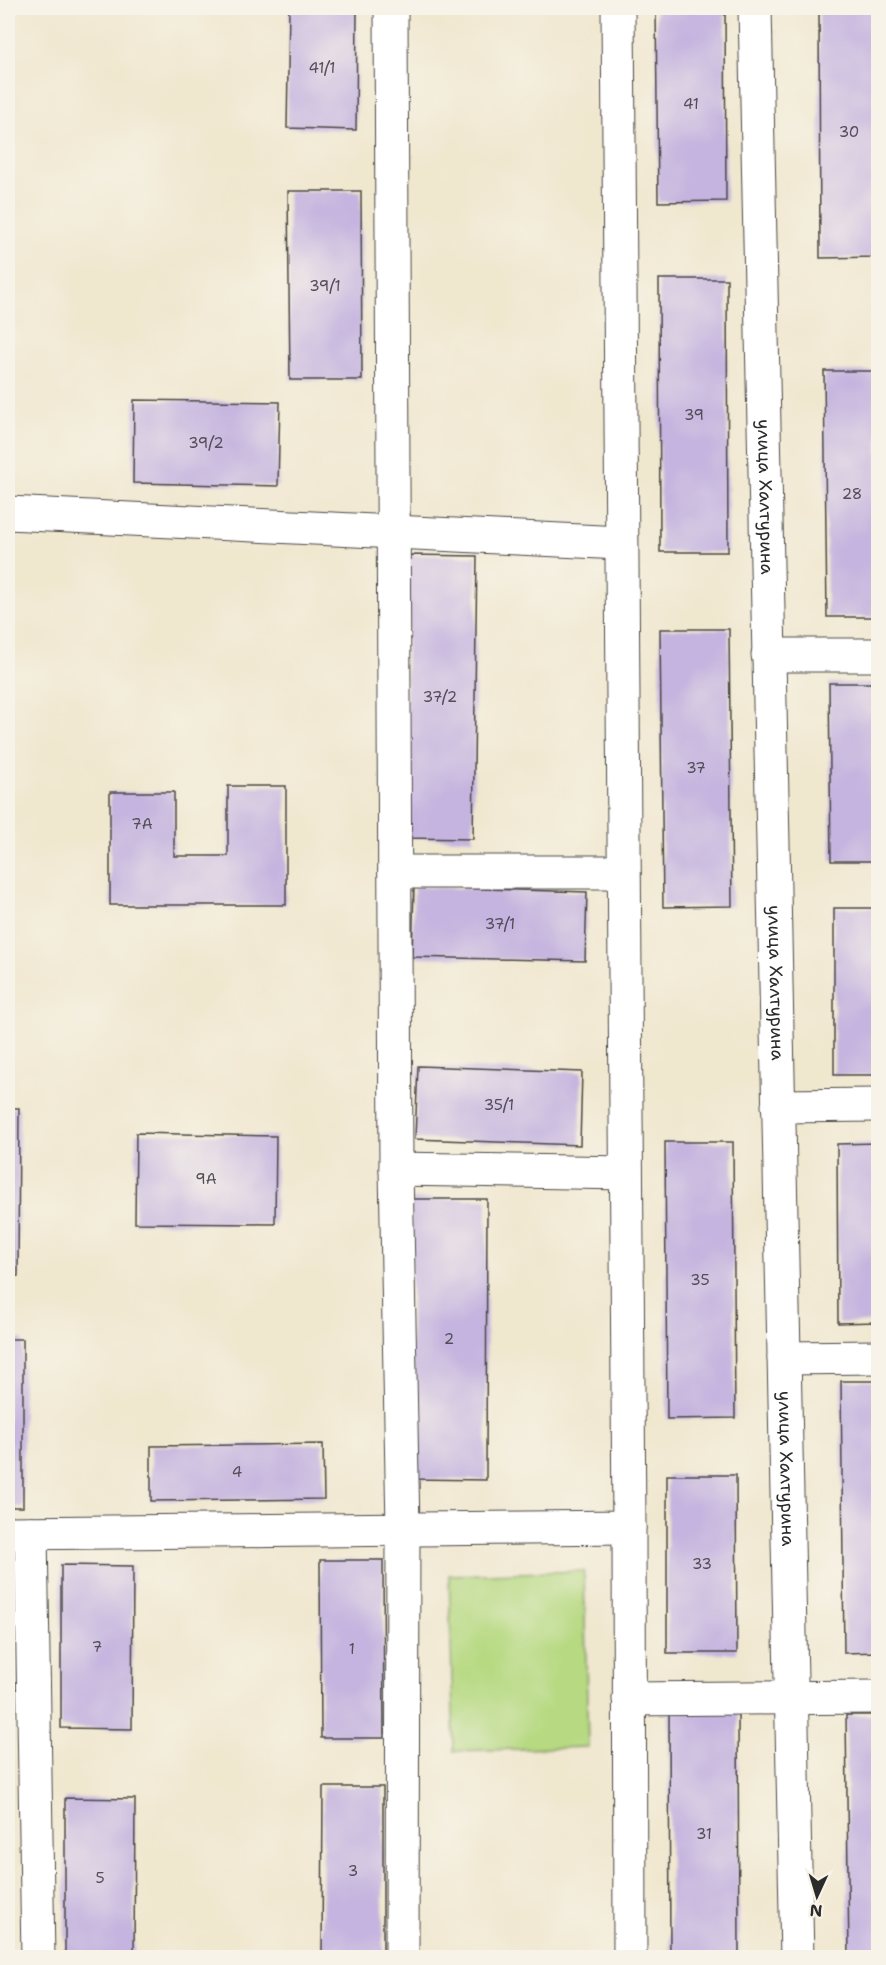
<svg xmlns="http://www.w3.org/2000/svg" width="886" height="1965" viewBox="0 0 886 1965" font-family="'Shantell Sans',sans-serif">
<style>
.green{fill:#b6d981;stroke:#708256;stroke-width:1.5}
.building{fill:#c5b4df}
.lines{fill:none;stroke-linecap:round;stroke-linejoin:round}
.minor-casing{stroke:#494744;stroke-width:35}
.minor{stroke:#fff;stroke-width:33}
.labels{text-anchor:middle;stroke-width:5;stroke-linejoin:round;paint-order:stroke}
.number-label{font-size:15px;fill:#524d58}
.street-label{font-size:18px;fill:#2b2b2b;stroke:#f7f3e8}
</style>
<rect width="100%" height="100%" fill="#f7f3e8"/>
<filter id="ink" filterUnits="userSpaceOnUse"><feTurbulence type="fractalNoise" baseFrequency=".0167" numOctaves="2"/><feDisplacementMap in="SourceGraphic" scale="12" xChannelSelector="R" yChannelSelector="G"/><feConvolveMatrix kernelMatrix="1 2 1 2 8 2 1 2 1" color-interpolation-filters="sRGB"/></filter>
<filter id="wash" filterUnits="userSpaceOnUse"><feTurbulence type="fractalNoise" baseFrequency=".008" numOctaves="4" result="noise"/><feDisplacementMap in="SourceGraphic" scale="24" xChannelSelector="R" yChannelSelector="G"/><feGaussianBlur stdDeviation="1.35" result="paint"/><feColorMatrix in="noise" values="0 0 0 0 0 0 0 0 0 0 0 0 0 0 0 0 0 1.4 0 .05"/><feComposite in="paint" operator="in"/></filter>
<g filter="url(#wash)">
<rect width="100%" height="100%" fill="#f0e7cf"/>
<path class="green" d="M 584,1571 L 588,1747 L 454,1751 L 449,1575 Z"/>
<g id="blocks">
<g class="building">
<path d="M 289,8 L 357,8 L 356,130 L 287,128 Z"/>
<path d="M 656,8 L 725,8 L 726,201 L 658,202 Z"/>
<path d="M 819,8 L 878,8 L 878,257 L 820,258 Z"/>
<path d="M 288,191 L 361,191 L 362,380 L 290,380 Z"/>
<path d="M 659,279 L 727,279 L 728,552 L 660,552 Z"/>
<path d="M 824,371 L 878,371 L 878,617 L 827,617 Z"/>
<path d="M 134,400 L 280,402 L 278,486 L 133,483 Z"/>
<path d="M 408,555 L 477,556 L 473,839 L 404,838 Z"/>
<path d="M 660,629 L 729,629 L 732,906 L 663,907 Z"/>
<path d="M 829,683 L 878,683 L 878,861 L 831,861 Z"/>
<path d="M 228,786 L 286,786 L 286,905 L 110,905 L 110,792 L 174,792 L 174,856 L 228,856 Z"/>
<path d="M 414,887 L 587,892 L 585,961 L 412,957 Z"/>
<rect x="834" y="908" width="44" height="167"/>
<path d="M 418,1066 L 582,1072 L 580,1145 L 415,1139 Z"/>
<path d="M 8,1108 L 19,1108 L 18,1276 L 8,1276 Z"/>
<path d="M 136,1133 L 276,1136 L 275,1224 L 135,1223 Z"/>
<path d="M 665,1142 L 733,1142 L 735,1418 L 667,1419 Z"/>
<path d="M 878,1143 L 878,1322 L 838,1323 L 837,1144 Z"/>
<path d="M 411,1199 L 487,1199 L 486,1480 L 411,1479 Z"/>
<rect x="8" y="1339" width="15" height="168"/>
<path d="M 841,1381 L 878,1381 L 878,1652 L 844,1653 Z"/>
<path d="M 323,1444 L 324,1499 L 151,1501 L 151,1446 Z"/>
<path d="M 667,1475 L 736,1475 L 737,1653 L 667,1653 Z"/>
<path d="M 320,1560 L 383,1560 L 384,1738 L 321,1738 Z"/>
<path d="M 61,1565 L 133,1566 L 132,1729 L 61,1728 Z"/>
<path d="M 738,1710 L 739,1958 L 670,1958 L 669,1711 Z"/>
<path d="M 846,1715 L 878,1715 L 878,1958 L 849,1958 Z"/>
<path d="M 323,1787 L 383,1787 L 383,1955 L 322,1955 Z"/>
<path d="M 65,1798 L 135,1799 L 134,1958 L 65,1958 Z"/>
</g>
</g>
</g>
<g filter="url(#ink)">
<use href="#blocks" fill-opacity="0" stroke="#494744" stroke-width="1.5"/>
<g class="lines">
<defs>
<g id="minor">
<path d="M 391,8 L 396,1169 L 403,1528 L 402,1958"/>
<path d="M 618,8 L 629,1527 L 630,1958"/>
<path id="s1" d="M 755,8 L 797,1958"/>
<path d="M 8,513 L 621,543"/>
<path d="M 768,655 L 878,655"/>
<path d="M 395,872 L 623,872"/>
<path d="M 778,1106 L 878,1105"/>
<path d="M 396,1169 L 625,1173"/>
<path d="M 784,1358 L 878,1357"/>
<path d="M 8,1533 L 629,1527"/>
<path d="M 31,1533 L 38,1958"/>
<path d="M 629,1699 L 878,1697"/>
</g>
</defs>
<use href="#minor" class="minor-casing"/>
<use href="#minor" class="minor"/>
</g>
</g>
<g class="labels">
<g class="number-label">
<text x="322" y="73">41/1</text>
<text x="691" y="109">41</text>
<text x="849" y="137">30</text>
<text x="325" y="291">39/1</text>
<text x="694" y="420">39</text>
<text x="206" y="448">39/2</text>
<text x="852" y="499">28</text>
<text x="440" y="702">37/2</text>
<text x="696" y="773">37</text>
<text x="142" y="829">7А</text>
<text x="500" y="929">37/1</text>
<text x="499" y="1110">35/1</text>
<text x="206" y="1184">9А</text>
<text x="700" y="1285">35</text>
<text x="449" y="1344">2</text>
<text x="237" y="1477">4</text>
<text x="702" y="1569">33</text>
<text x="97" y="1652">7</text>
<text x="352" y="1654">1</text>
<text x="704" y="1839">31</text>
<text x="353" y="1876">3</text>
<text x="100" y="1883">5</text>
</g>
<g class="street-label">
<text dy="6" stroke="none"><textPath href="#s1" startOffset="489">улица Халтурина</textPath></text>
<text dy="6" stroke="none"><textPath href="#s1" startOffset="975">улица Халтурина</textPath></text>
<text dy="6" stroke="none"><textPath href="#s1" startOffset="1461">улица Халтурина</textPath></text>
</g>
</g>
<rect width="886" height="1965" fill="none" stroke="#f7f3e8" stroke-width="30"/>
<g transform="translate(817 1896) rotate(184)" stroke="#f7f3e8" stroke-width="4.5" paint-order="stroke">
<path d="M0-4.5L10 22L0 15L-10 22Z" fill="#2b2b2b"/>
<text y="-9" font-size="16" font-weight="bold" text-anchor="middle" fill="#2b2b2b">N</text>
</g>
</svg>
